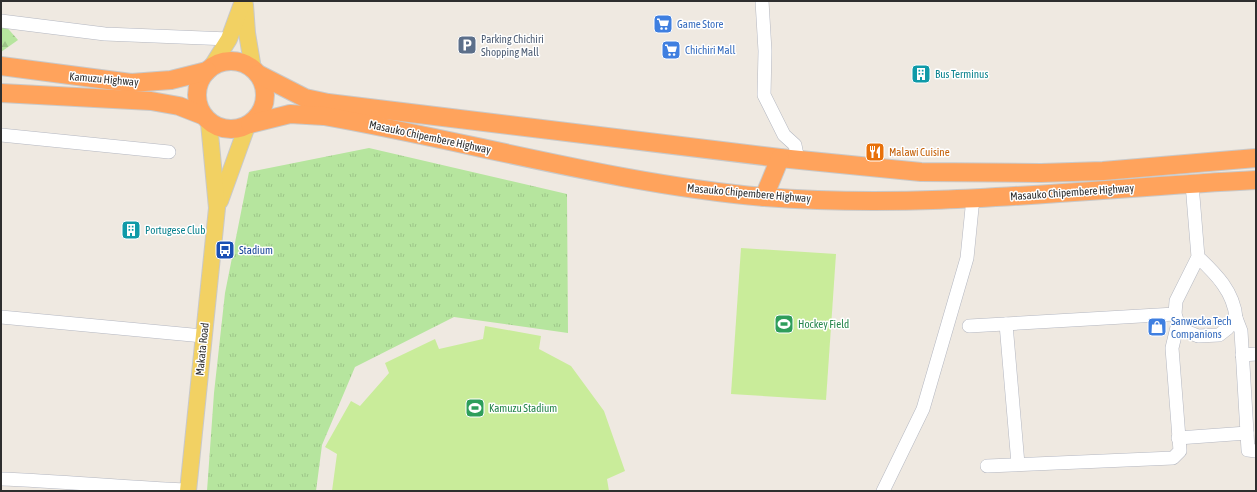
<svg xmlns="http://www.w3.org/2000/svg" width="1257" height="492" viewBox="0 0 1257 492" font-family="'Asap Condensed',sans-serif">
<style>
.forest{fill:url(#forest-firs)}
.park{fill:url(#park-tufts)}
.pitch{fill:#c9ec9a}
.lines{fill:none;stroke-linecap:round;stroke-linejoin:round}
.minor-casing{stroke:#b4b7c1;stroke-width:14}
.major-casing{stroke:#c9c9c9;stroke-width:18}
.highway-casing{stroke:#c9c9c9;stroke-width:20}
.minor{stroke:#fff;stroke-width:13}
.major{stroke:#f2d163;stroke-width:16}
.highway{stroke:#ffa35c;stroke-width:18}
.labels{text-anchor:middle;stroke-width:3;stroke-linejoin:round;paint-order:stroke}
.shop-label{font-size:11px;fill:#366cbe;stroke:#fff;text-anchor:start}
.service-label{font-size:11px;fill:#4e5e75;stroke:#fff;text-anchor:start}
.culture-label{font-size:11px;fill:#0d838f;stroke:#fff;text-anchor:start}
.street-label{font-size:11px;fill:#2e2e2e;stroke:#fff}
.food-label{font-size:11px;fill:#c56008;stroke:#fff;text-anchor:start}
.transit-label{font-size:11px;fill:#164399;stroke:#fff;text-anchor:start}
.leisure-label{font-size:11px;fill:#27864d;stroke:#fff;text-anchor:start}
</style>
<defs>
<pattern id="forest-firs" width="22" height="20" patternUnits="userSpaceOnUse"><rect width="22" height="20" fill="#b6e59e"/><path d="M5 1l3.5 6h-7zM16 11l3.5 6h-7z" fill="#9dc588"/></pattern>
<pattern id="park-tufts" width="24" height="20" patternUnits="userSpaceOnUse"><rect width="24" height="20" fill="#b6e59e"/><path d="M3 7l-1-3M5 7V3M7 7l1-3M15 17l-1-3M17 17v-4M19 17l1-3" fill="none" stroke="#9dc588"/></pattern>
</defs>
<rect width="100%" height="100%" fill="#efe9e1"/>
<path class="forest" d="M 1,23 L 3,23 L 18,40 L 1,52 Z"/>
<path class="park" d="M 369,148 L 567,194 L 568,333 L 454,317 L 355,367 L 322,445 L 316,491 L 207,491 L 214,393 L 225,293 L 249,172 Z"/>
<g class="pitch">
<path d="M 741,248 L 836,254 L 826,400 L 731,394 Z"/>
<path d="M 485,326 L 541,336 L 539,349 L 571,366 L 604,411 L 625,471 L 607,479 L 609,491 L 332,491 L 337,454 L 325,447 L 351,401 L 360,406 L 389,373 L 385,363 L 435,339 L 439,349 L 483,339 Z"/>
</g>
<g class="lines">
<defs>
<g id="minor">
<path d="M 762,1 L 765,51 L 764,95 L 784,135 L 795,145 L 798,160"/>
<path d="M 1,21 L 105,34 L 229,39"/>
<path d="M 1,135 L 169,152"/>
<path d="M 1192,184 L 1198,257 L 1176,301 L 1175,314 L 1178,323 L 1188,332 L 1198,336 L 1219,335 L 1228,328 L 1236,318 C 1234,292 1216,274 1198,257"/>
<path d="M 1,317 L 203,336"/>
<path d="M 1236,318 L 1241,331 L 1248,450 L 1256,451"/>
<path d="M 1006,324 L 1018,464"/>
<path d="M 969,326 L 1175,314"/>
<path d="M 1242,355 L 1256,354"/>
<path d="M 1178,438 L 1247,433"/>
<path d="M 987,466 L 1173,458 L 1180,451 L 1172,348 L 1178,323"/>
<path d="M 1,479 C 64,481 126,488 188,490"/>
<path d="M 883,491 L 923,409 L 967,258 L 973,198"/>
</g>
<g id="major">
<path d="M 245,5 L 247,33 L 253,69"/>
<path d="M 212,66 L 229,39 L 243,1"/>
<path d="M 220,201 L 247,126"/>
<path d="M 188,491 L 217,208 L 209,123"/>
</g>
<g id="highway">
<circle cx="231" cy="95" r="34"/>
<path d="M 1,66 L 131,83 L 171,80 L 207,71"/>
<path d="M 258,74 L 305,98 L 328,103 L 780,158 L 921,172 L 1041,173 L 1103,171 L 1256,158"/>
<path d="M 1,93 L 151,101 L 179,106 L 202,115"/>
<path d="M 250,124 L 290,114 L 324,116 C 472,142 616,184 765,197 C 929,210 1093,188 1256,180"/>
<path d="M 764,197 L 780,158"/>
</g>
</defs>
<use href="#minor" class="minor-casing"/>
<use href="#major" class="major-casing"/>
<use href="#highway" class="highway-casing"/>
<use href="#minor" class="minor"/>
<use href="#major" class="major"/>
<use href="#highway" class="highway"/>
</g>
<defs>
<symbol id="supermarket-square" viewBox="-11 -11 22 22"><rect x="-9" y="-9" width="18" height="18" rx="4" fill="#3f7fe0" stroke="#fff"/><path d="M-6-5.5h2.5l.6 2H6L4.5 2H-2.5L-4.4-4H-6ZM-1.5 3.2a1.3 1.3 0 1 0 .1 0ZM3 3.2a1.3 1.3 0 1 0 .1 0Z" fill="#fff"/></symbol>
<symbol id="parking-square" viewBox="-11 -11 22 22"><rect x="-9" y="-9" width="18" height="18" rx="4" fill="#5c6f8a" stroke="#fff"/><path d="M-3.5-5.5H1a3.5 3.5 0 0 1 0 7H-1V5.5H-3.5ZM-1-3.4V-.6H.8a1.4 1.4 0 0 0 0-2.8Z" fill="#fff"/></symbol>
<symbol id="building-square" viewBox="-11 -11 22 22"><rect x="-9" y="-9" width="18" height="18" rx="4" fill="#0f9aa8" stroke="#fff"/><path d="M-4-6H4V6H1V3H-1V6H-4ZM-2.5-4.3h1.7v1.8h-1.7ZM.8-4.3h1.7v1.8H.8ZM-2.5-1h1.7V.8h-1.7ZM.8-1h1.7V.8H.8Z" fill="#fff"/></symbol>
<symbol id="restaurant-square" viewBox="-11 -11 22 22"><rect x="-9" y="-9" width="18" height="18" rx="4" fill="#e8710a" stroke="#fff"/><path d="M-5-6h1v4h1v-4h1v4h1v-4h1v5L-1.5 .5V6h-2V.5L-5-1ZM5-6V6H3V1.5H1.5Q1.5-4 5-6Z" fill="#fff"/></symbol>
<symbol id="bus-square" viewBox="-11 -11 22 22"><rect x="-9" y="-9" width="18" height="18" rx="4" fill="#1a4fb4" stroke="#fff"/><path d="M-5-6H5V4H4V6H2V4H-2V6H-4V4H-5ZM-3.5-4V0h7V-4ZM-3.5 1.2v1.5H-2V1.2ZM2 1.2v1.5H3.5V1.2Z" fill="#fff"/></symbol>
<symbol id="stadium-square" viewBox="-11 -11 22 22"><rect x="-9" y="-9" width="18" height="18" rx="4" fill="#2e9e5b" stroke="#fff"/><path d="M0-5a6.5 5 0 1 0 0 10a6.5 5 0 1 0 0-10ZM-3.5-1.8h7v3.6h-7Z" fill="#fff"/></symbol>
<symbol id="shop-square" viewBox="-11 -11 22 22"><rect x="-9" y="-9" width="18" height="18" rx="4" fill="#3f7fe0" stroke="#fff"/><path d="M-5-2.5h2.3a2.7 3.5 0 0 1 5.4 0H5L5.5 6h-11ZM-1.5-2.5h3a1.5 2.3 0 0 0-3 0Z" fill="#fff"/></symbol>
</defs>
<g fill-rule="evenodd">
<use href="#supermarket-square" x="652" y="13" width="22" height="22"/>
<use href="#parking-square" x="456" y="34" width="22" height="22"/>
<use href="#supermarket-square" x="660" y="39" width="22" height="22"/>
<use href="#building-square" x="910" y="63" width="22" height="22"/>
<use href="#restaurant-square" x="864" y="141" width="22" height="22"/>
<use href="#building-square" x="120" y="219" width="22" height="22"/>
<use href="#bus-square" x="214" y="239" width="22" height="22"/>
<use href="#stadium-square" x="773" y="313" width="22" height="22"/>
<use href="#shop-square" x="1146" y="316" width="22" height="22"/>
<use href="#stadium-square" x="464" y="397" width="22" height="22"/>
</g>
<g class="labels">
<g class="shop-label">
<text x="677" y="28">Game Store</text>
<text x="685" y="54">Chichiri Mall</text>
<text x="1171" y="325">Sanwecka Tech<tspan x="1171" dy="13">Companions</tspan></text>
</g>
<g class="service-label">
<text x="481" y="43">Parking Chichiri<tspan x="481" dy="13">Shopping Mall</tspan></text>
</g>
<g class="culture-label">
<text x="935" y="78">Bus Terminus</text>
<text x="145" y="234">Portugese Club</text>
</g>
<g class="street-label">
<text transform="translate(104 79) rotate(5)" y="4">Kamuzu Highway</text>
<text transform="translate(430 137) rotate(12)" y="4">Masauko Chipembere Highway</text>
<text transform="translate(1072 192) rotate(-4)" y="4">Masauko Chipembere Highway</text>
<text transform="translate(749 193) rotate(5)" y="4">Masauko Chipembere Highway</text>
<text transform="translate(202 349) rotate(-84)" y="4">Makata Road</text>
</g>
<g class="food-label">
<text x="889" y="156">Malawi Cuisine</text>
</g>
<g class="transit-label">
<text x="239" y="254">Stadium</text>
</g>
<g class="leisure-label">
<text x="798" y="328">Hockey Field</text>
<text x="489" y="412">Kamuzu Stadium</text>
</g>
</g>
<rect width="1257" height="492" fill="none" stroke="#2e2e2e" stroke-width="4"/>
</svg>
